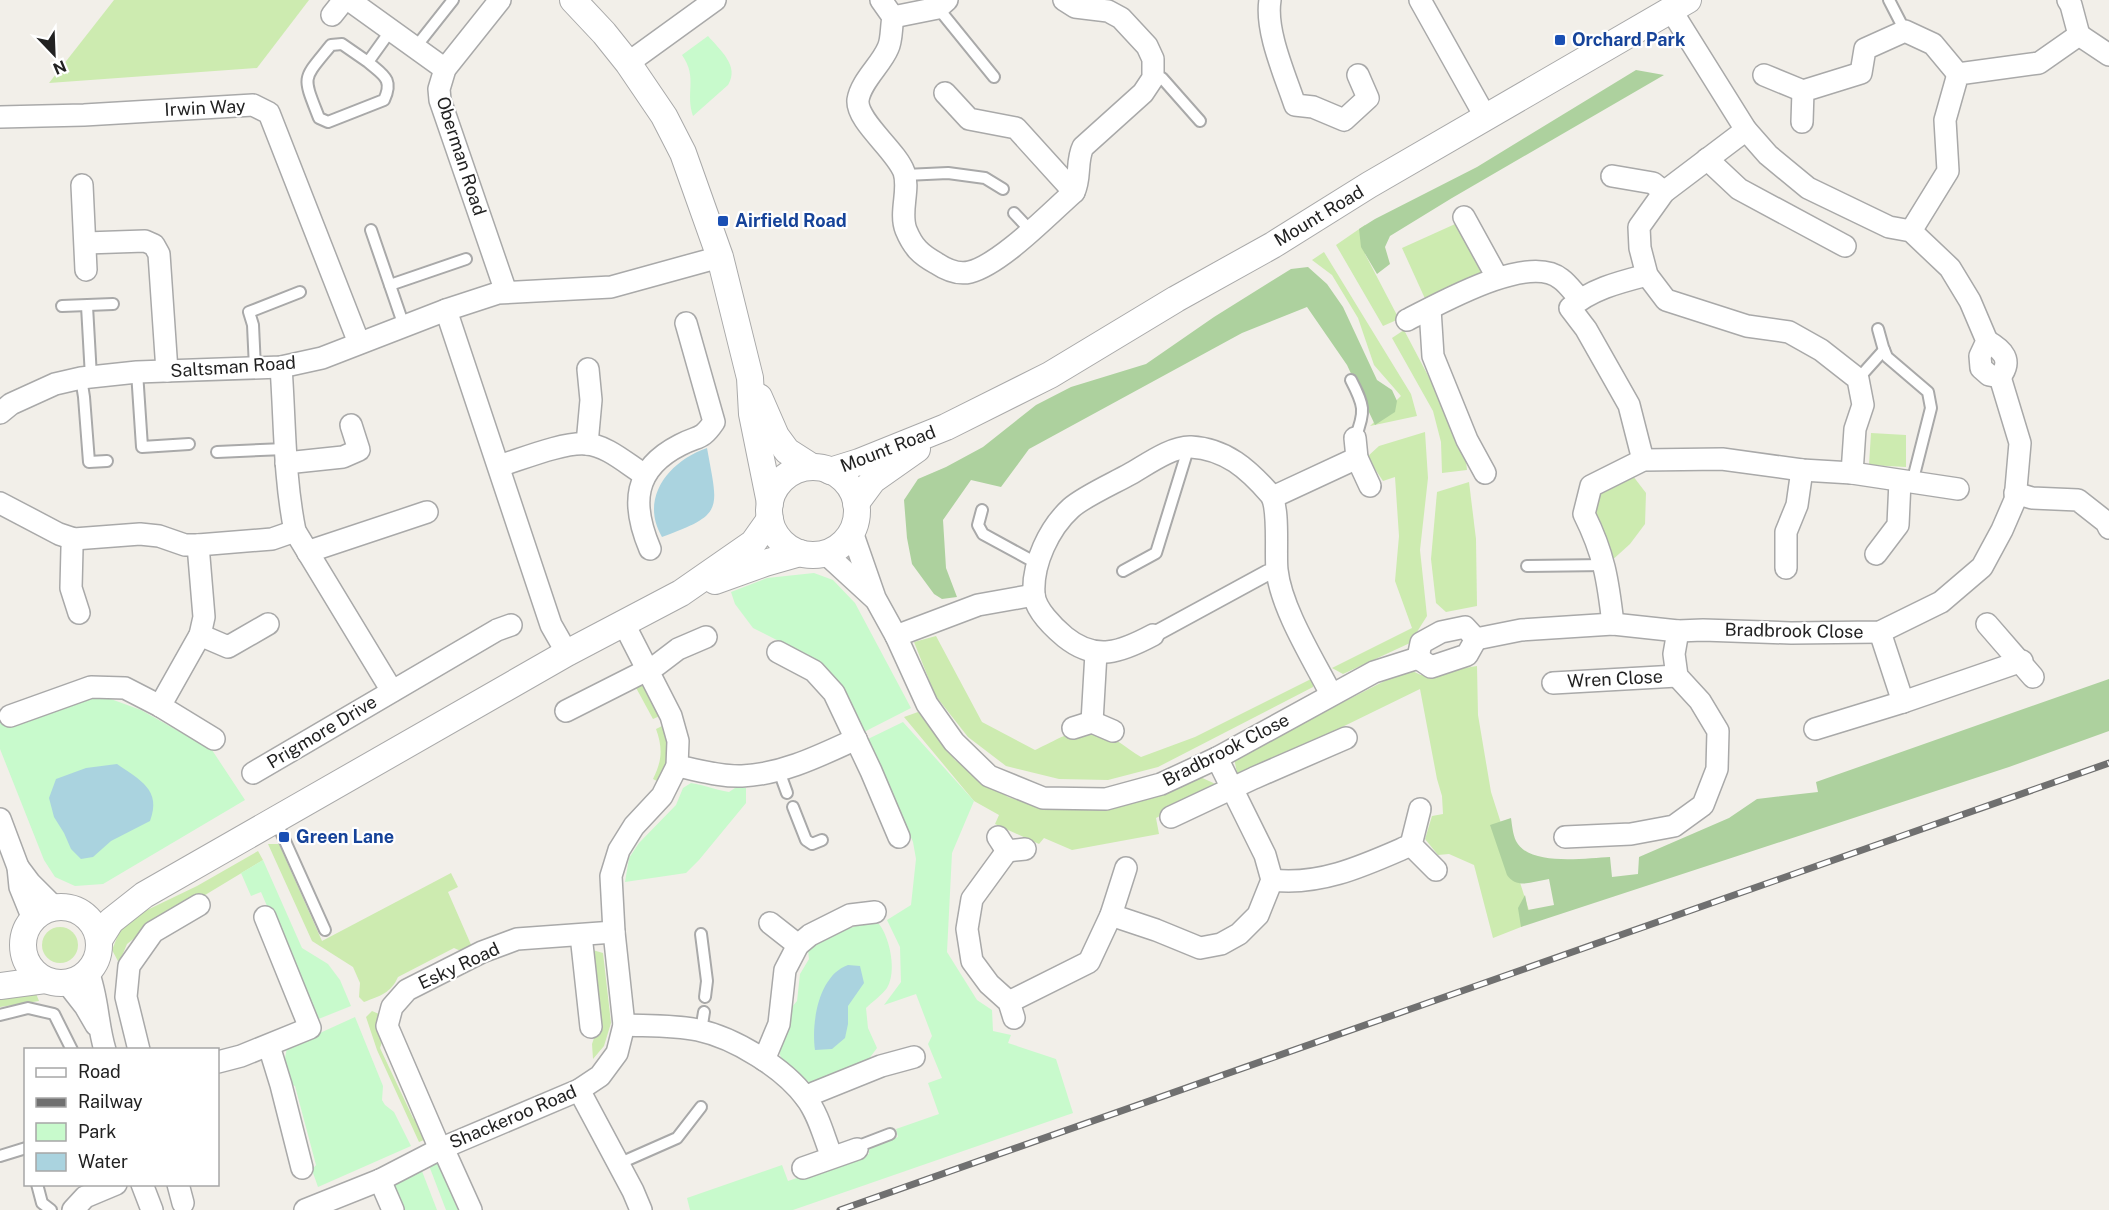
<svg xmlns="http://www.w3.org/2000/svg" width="2109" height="1210" viewBox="0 0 2109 1210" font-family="'Public Sans',sans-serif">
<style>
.grass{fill:#cdebb0}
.forest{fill:#add19e}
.park{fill:#c8facc}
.water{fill:#aad3df}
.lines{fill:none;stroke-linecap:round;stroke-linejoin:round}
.service-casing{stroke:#a9a9a9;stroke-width:14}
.pedestrian-casing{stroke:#a9a9a9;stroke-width:18}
.minor-casing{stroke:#a9a9a9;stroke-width:24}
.tertiary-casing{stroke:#a9a9a9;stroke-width:28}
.service{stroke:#fff;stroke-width:10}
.pedestrian{stroke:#fff;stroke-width:15}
.minor{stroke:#fff;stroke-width:21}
.tertiary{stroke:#fff;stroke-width:26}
.rail-casing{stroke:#707070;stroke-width:7}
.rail{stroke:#fff;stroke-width:4.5;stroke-dasharray:14;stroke-linecap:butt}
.transit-dot{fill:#1a4fb4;stroke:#fff;stroke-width:2}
.labels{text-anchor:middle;stroke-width:4.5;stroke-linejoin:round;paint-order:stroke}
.transit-label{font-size:18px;font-weight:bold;fill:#164399;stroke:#fff;text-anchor:start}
.street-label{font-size:18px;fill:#222;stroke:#fff}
</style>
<rect width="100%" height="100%" fill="#f2efe9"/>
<g class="grass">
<path d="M 114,0 L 309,0 L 257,68 L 49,83 Z"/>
<path d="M 1464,220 L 1489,274 L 1427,303 L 1402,248 Z"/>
<path d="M 1365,225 L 1365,254 L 1399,319 L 1383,326 L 1336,245 Z"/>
<path d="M 1324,252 L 1411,394 L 1417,416 L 1370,426 L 1401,396 L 1374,365 L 1358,318 L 1332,275 L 1312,260 Z"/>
<path d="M 1404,330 L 1464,444 L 1467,470 L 1442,473 L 1441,442 L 1433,411 L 1392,338 Z"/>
<path d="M 1425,432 L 1428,478 L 1420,550 L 1427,616 L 1410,643 L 1343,674 L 1332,668 L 1412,628 L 1395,581 L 1399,536 L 1395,477 L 1383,481 L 1367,457 L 1379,446 Z"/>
<path d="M 1871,433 L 1906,435 L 1906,467 L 1869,465 Z"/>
<path d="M 1633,476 L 1646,493 L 1645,524 L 1630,544 L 1609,563 L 1590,514 L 1596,490 Z"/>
<path d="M 1469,482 L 1476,539 L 1477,606 L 1446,612 L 1436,603 L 1431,559 L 1437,492 Z"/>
<path d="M 936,636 L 982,722 L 1035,750 C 1048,744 1079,726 1092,729 C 1110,733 1126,748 1141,757 L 1195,737 L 1313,678 L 1313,687 L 1158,767 L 1108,780 L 1059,779 L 1006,766 L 968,737 L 935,695 L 914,642 Z"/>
<path d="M 1477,666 L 1478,715 L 1491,792 L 1532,920 L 1521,927 L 1493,938 L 1474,865 L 1449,854 L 1438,855 L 1425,839 L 1432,816 L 1443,814 L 1442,796 L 1437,779 L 1420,689 L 1238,778 L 1234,758 L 1408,669 L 1421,675 Z"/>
<path d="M 643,680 L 662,715 L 653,719 L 634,684 Z"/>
<path d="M 918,712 L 955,760 L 1008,797 L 1048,810 L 1100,809 L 1150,799 L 1198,776 L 1220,786 L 1156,818 L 1159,834 L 1072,850 L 1044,838 L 1039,844 L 995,824 L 999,815 L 974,801 L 904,717 Z"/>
<path d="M 666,724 L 671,741 L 663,784 L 653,779 C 662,761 663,748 656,729 Z"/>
<path d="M 268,844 L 279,844 L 322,941 L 451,873 L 458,887 L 448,892 L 472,947 L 463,952 L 454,948 L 398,977 C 391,993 380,996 364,1002 L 359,997 L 360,983 L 353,967 L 312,941 Z"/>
<path d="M 258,851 L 263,860 L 172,915 L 168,913 L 142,928 L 141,933 L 127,944 L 119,963 L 112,950 L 120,930 L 143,912 L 197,886 Z"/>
<circle cx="60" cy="945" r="18"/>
<path d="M 589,949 L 603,953 L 611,1023 L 604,1046 L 593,1059 L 592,1044 L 597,1029 Z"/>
<path d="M 35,991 L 39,1001 L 0,1007 L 0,998 Z"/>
<path d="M 372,1011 L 379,1014 L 383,1039 L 380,1048 L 413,1118 L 419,1123 L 424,1140 L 419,1142 L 377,1050 L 366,1017 Z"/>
</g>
<g class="forest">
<path d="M 1636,70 L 1664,75 L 1452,198 L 1390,236 L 1385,247 L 1390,264 L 1377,274 L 1361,247 L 1359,229 L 1375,219 L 1477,167 Z"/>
<path d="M 1308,267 L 1327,284 L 1343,307 L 1377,380 L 1392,390 L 1397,401 L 1395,412 L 1375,425 L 1347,365 L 1307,307 L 1242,333 L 1029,449 L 1001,487 L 971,480 L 943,520 L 946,568 L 957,597 L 942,599 L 934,594 L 912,564 L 907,538 L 904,500 L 918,479 L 946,467 L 983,447 L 1036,405 L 1071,387 L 1146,364 L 1214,317 L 1291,269 Z"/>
<path d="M 2109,679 L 2109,731 L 2009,767 L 1521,927 L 1518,908 L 1525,895 L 1528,910 L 1554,905 L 1549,879 C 1534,881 1517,890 1507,875 L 1490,825 L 1511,818 C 1512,825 1513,835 1516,841 C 1529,867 1586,858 1610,857 L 1612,877 L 1638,874 L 1639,857 L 1729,818 L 1757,799 L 1818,792 L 1816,782 Z"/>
</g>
<g class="park">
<path d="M 708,36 C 720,50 740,66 728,85 L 693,116 C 685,92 698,78 682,55 Z"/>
<path d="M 814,573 L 833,580 L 855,603 L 911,708 L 864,732 L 849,701 L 818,661 L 753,628 L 735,604 L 731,592 L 767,578 Z"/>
<path d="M 108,698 L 141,710 L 212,750 L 245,800 L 103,884 L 75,886 L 55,877 L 44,860 L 0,749 L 0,715 L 5,726 L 77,699 Z"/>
<path d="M 903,722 L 974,801 L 952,853 L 947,952 L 977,1000 L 992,1010 L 993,1031 L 1011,1035 L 1008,1043 L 1056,1059 L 1073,1113 L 793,1210 L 690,1210 L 687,1198 L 782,1165 L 788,1181 L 869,1154 L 868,1147 L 898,1137 L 896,1129 L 939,1114 L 928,1083 L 942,1078 L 928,1044 L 932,1036 L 916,994 L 884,1005 L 901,982 L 900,947 L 887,920 L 911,905 L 916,859 L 913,842 L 868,739 Z"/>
<path d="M 691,783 C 705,785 715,790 729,792 L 735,788 L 746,788 L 746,803 L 699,860 L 686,873 L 625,882 L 629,858 L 639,843 L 676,805 L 683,788 Z"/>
<path d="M 263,860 L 302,948 L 328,964 L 340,980 L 351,1006 L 316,1020 L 261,892 L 251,896 L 241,873 Z"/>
<path d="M 869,922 L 879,924 C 890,938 897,971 887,988 C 882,995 872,1002 866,1008 L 868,1028 L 877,1048 L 868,1060 L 811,1084 L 781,1058 L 779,1051 L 788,1030 L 792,1007 L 797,1001 L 800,974 L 809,959 L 808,950 C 825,935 847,929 869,922 Z"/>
<path d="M 355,1017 L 383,1086 L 382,1100 L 385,1105 L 394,1112 L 411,1146 L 318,1187 L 312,1170 L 316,1165 L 295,1086 L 290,1084 L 285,1058 L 287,1048 Z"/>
<path d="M 437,1159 L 458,1210 L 446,1210 L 428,1163 Z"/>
<path d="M 420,1166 L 437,1210 L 398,1210 L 386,1184 Z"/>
</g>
<g class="water">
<path d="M 707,448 C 718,510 725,514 662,537 C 639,498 669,461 707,448 Z"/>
<path d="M 117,764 C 140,780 162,790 150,821 L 111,841 L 93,857 L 81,859 L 71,849 L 64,833 L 54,817 L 49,798 L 56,779 L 86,768 Z"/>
<path d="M 848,965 L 860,966 L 864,983 L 848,1006 L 848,1024 L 845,1038 L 832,1049 L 815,1050 C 811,1022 819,975 848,965 Z"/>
</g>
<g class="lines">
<defs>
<g id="service">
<path d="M 1889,0 L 1905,31"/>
<path d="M 938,8 L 994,77"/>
<path d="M 415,48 L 453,0"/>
<path d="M 368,62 C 383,75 394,79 384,100 L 328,122 L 319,118 C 302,74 302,81 331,45 L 342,44 L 368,62 L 391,30"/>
<path d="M 1153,78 L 1162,78 L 1200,121"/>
<path d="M 905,175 L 948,173 L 985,178 L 1003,189"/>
<path d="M 1014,213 L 1030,230"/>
<path d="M 371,230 L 404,326"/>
<path d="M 390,285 L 466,259"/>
<path d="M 62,306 L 113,304"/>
<path d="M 87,306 L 91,377"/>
<path d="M 1878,329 L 1883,347 L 1887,357 L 1928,392 L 1931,408 L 1912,483"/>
<path d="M 255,368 L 253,325 L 249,312 L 300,292"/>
<path d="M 137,372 L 142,447 L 189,444"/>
<path d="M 81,378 L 84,397 L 89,462 L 107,461"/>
<path d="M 1858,379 L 1884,350"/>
<path d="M 1351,380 C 1364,405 1366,411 1355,438"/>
<path d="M 217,452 L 285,449"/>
<path d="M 982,510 L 978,525 L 983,534 L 1038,564"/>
<path d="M 1527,566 L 1605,565"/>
<path d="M 1123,571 L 1156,553 L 1189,446"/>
<path d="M 779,771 L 787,793"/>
<path d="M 793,807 L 806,840 L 812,844 L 822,840"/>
<path d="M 276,821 L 325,930"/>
<path d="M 701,934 L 707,981 L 705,997"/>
<path d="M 0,1015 L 28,1008 L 54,1014 L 72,1050"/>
<path d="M 701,1031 L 704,1012"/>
<path d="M 857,1149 L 864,1144 L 890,1134"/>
<path d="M 0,1156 L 26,1148"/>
<path d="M 618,1164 L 677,1138 L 701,1107"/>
<path d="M 37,1184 L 42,1203 L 51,1210"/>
</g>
<path id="pedestrian" d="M 1153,635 L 1267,573 L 1277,570"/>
<g id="minor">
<path d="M 349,0 L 445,69"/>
<path d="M 500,0 L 445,69 L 439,89 L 440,100 L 506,292"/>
<path d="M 881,0 L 893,17 C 891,27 892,40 888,48 C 881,65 861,81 858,100 C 856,121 896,150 904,172 C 910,190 899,212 906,230 C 913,247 920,254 936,263 C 945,269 958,275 970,272 C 1001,264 1049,214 1074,192 C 1081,178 1076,161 1083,147 L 1143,93 L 1153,78 L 1153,59 L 1147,46 L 1121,18 L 1108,11 L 1075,7 L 1064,0"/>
<path d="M 1270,0 C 1265,31 1285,75 1295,105 L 1313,107 L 1344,120 L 1368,98 L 1358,75"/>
<path d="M 1420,0 L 1486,118"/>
<path d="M 2068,0 L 2071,5 L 2079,35"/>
<path d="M 1671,10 L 1746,130 L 1768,155 L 1808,188 L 1889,227 L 1911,231 L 1950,268 L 1970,301 L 1987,341 L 1980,356 L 1981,368 L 1989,375 L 2000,377"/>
<path d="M 332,15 L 344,0"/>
<path d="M 893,17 L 938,8 L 947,0"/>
<path d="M 628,63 L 715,0"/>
<path d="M 1764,75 L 1803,91"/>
<path d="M 945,93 L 969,119 L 1016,128 L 1074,192"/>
<path d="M 0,117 L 84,115 L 253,105 L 269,113 L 359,343"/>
<path d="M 1802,122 L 1803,91 L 1861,73 L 1865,49 L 1905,31 L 1933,44 L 1958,74"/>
<path d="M 1746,130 L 1664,192 L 1639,227 L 1640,248 L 1647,275 L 1666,300 L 1747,326 L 1789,332 L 1821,350 L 1858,379 L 1863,405 L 1855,429 L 1852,473"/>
<path d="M 1707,159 L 1739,189 L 1845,246"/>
<path d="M 1612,176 L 1653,183 L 1664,192"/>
<path d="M 82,185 L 86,270"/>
<path d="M 1464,217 L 1497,277"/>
<path d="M 1911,231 L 1948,171 L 1945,120 L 1958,74 L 2039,63 L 2079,35 L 2109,55"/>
<path d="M 86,243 L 145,241 L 154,245 L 159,254 L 167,371"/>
<path d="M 1430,309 L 1433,356 L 1467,440 L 1485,473"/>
<path d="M 446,310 L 551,625 L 567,653"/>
<path d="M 1407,320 C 1439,304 1529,252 1561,279 C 1568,284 1574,293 1580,299"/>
<path d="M 1987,341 C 2003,350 2013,360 2000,377"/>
<path d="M 281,367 C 285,422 284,477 295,531 L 392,691"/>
<path d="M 0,413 L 11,404 L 55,384 L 81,378 L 137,372 L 281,367 L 322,358 L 446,310 L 498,293 L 611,287 L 720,257"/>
<path d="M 1355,438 L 1357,458 L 1370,486"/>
<path d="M 587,444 L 591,400 L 588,369"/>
<path d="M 1643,460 L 1629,405 L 1586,329 L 1570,308 C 1591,289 1620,282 1647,275"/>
<path d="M 286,463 L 343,457 L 359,450 L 351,425"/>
<path d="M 499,466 C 522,459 563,442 586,444 C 607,445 628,465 645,475"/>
<path d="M 2015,493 L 2032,498 L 2078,500 L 2106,522 L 2109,528"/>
<path d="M 1273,497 L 1357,458"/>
<path d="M 0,503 L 59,534 L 74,539 L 140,534 L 159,536 L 185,545 L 198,545 L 272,539 L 295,531"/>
<path d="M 852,532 L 875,598 L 896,636 L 927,704 L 954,742 L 989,776 L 1043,798 L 1106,799 L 1161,784 L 1217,758 L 1374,672 L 1418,658"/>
<path d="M 74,539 L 72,548 L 71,588 L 79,613"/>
<path d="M 650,549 C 631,504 633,469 680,445 C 699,435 701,441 714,422 L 686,323"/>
<path d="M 308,553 L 316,549 L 427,512"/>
<path d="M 825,553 L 874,598"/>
<path d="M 1876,554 L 1898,525 L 1900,481"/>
<path d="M 1786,568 L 1786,532 L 1797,505 L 1802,470"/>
<path d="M 1613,624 C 1608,580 1604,554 1584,514 L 1591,486 L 1643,460 L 1722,459 L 1802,470 L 1852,473 L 1958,489"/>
<path d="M 1987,624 L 2033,677"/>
<path d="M 1880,632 L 1903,702"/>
<path d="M 200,635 L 228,647 L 268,624"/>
<path d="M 1153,635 C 1121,652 1096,662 1065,637 C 1053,627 1035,609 1034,594 C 1032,564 1049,528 1071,508 C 1083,497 1114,483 1130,474 C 1146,465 1172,446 1191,447 C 1226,449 1248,469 1270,494 C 1280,506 1275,554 1277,570 C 1281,608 1313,659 1331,694"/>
<path d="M 896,636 L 978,605 L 1034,595"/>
<path d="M 1476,639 L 1521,630 L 1613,624 L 1678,631 L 1703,630 L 1791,633 L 1880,632 L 1941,602 L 1982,567 L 2002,530 L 2015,500 L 2020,443 L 2000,377"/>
<path d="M 778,652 L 814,671 L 834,693 L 871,771 L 899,837"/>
<path d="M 1418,658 L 1421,643 L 1441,632 L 1465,627 L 1476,639"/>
<path d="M 1418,658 L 1431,667 L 1467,655 L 1476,639"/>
<path d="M 1553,683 L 1677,676"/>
<path d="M 160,706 L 200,635 L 204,617 L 198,545"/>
<path d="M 566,711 L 657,665 L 678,649 L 706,637"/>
<path d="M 10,716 L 91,687 L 125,688 L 160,706 L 214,739"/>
<path d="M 1092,722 L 1096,653"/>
<path d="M 1073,728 L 1092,722 L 1113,731"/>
<path d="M 1815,729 L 1903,702 L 2022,661"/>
<path d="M 677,766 C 698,770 721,777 742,776 C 783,774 819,756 856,739"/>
<path d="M 253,773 L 497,630 L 511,625"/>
<path d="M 1420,809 L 1411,845 L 1436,870"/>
<path d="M 1171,817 L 1254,778 L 1346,738"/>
<path d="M 0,819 L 18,867 L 20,887 L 33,919"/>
<path d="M 998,837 L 1007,851 L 1025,849"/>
<path d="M 1565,837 L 1631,834 L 1674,826 L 1703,805 L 1717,769 L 1718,731 L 1700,701 L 1677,676 L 1674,654 L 1678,631"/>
<path d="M 1007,851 L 972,899 L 967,929 L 972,961 L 989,984 L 1009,1002 L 1014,1018"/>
<path d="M 18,867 L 30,883 L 54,907"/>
<path d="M 1272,880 C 1322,886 1367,864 1411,845"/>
<path d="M 1111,915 L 1156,930 L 1200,948 L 1221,944 L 1239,934 L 1258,915 L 1272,880 L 1265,855 L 1217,758"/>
<path d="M 770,923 L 798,945"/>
<path d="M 581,935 L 591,1027"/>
<path d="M 88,972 C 98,997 97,1024 105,1050"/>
<path d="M 67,983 L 85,1006 L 96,1025"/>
<path d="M 1009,1002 L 1089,962 L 1111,915 L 1126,868"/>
<path d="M 624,1025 C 649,1026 674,1025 698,1030 C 735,1038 784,1068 806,1098 C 819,1115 824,1138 832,1157"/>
<path d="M 269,1046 L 281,1085 L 302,1168"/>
<path d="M 139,1050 L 126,997 L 129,966 L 153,932 L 199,905"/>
<path d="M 764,1060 L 779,1024 L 785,970 L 798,945 L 810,935 L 850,915 L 875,912"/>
<path d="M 218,1062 L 241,1056 L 310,1028 L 265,917"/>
<path d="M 579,1090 L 633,1191 L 641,1210"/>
<path d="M 806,1098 L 814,1093 L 881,1066 L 914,1057"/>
<path d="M 443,1148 L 471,1210"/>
<path d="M 440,1149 L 387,1026 L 392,1007 L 407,990 L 482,952 L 517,939 L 614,932"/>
<path d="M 803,1168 L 857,1149"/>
<path d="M 380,1180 L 393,1210"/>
<path d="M 142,1184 L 152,1210"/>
<path d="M 178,1184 L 183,1203"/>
<path d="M 73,1210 L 85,1197 L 116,1184"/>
<path d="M 305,1210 L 380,1180 L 440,1149 L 579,1090 L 600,1076 L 617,1053 L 624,1025 L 614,932 L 611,876 L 619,850 L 634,826 L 662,796 L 677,766 L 678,741 L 671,716 L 624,624"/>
</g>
<g id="tertiary">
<path d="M 573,0 L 604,33 L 628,63 L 664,116 L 683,153 L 720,257 L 750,378 L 752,414 L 770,503"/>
<path d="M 759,397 L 776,436 L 787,451 L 812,467"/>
<circle cx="813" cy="511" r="44"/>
<path d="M 830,471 L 859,462 L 946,427 L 1050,375 L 1176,299 L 1273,245 L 1369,185 L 1688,0"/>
<path d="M 856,503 L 873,480 L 917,449"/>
<path d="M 715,581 L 765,563 L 800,553"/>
<circle cx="61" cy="945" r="38"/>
<path d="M 99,940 L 111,921 L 144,895 L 567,653 L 681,593 L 753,543 L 770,519"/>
<path d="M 0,986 L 45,980"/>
</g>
</defs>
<use href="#service" class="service-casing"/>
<use href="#pedestrian" class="pedestrian-casing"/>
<use href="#minor" class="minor-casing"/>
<use href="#tertiary" class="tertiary-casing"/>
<use href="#service" class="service"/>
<use href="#pedestrian" class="pedestrian"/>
<use href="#minor" class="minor"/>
<use href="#tertiary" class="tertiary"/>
<defs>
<path id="rail" d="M 840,1210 L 2109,763"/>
</defs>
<use href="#rail" class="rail-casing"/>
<use href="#rail" class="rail"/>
</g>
<g class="transit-dot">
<rect x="1554" y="34" width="12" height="12" rx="3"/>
<rect x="717" y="215" width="12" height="12" rx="3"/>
<rect x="278" y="831" width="12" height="12" rx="3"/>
</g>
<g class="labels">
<g class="transit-label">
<text x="1572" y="46">Orchard Park</text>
<text x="735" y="227">Airfield Road</text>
<text x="296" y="843">Green Lane</text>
</g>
<g class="street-label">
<text transform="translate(205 108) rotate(-3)" y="6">Irwin Way</text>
<text transform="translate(461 156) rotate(72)" y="6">Oberman Road</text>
<text transform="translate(1319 216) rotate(-31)" y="6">Mount Road</text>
<text transform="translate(233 367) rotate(-4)" y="6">Saltsman Road</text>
<text transform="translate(888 449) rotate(-21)" y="6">Mount Road</text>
<text transform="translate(1794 631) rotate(1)" y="6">Bradbrook Close</text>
<text transform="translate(1615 679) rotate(-3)" y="6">Wren Close</text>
<text transform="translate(322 732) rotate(-31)" y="6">Prigmore Drive</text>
<text transform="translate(1226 750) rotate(-27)" y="6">Bradbrook Close</text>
<text transform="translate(459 966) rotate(-25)" y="6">Esky Road</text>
<text transform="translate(513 1117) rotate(-23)" y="6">Shackeroo Road</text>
</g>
</g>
<rect x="24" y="1048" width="195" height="138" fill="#ffffff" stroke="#a7a7a7" stroke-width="1.5"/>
<rect x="36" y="1068" width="30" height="9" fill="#ffffff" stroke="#a7a7a7" stroke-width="1.5"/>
<text x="78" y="1078" font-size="18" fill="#222222">Road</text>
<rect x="36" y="1098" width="30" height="9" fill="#707070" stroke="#a7a7a7" stroke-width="1.5"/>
<text x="78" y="1108" font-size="18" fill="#222222">Railway</text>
<rect x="36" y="1123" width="30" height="18" fill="#c8facc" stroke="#a7a7a7" stroke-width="1.5"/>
<text x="78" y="1138" font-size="18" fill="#222222">Park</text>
<rect x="36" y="1153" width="30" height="18" fill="#aad3df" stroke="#a7a7a7" stroke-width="1.5"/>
<text x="78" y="1168" font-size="18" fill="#222222">Water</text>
<g transform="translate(54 54) rotate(157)" stroke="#ffffff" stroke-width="4.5" paint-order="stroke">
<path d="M0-4.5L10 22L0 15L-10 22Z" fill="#222222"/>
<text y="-9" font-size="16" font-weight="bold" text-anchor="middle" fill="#222222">N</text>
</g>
</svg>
